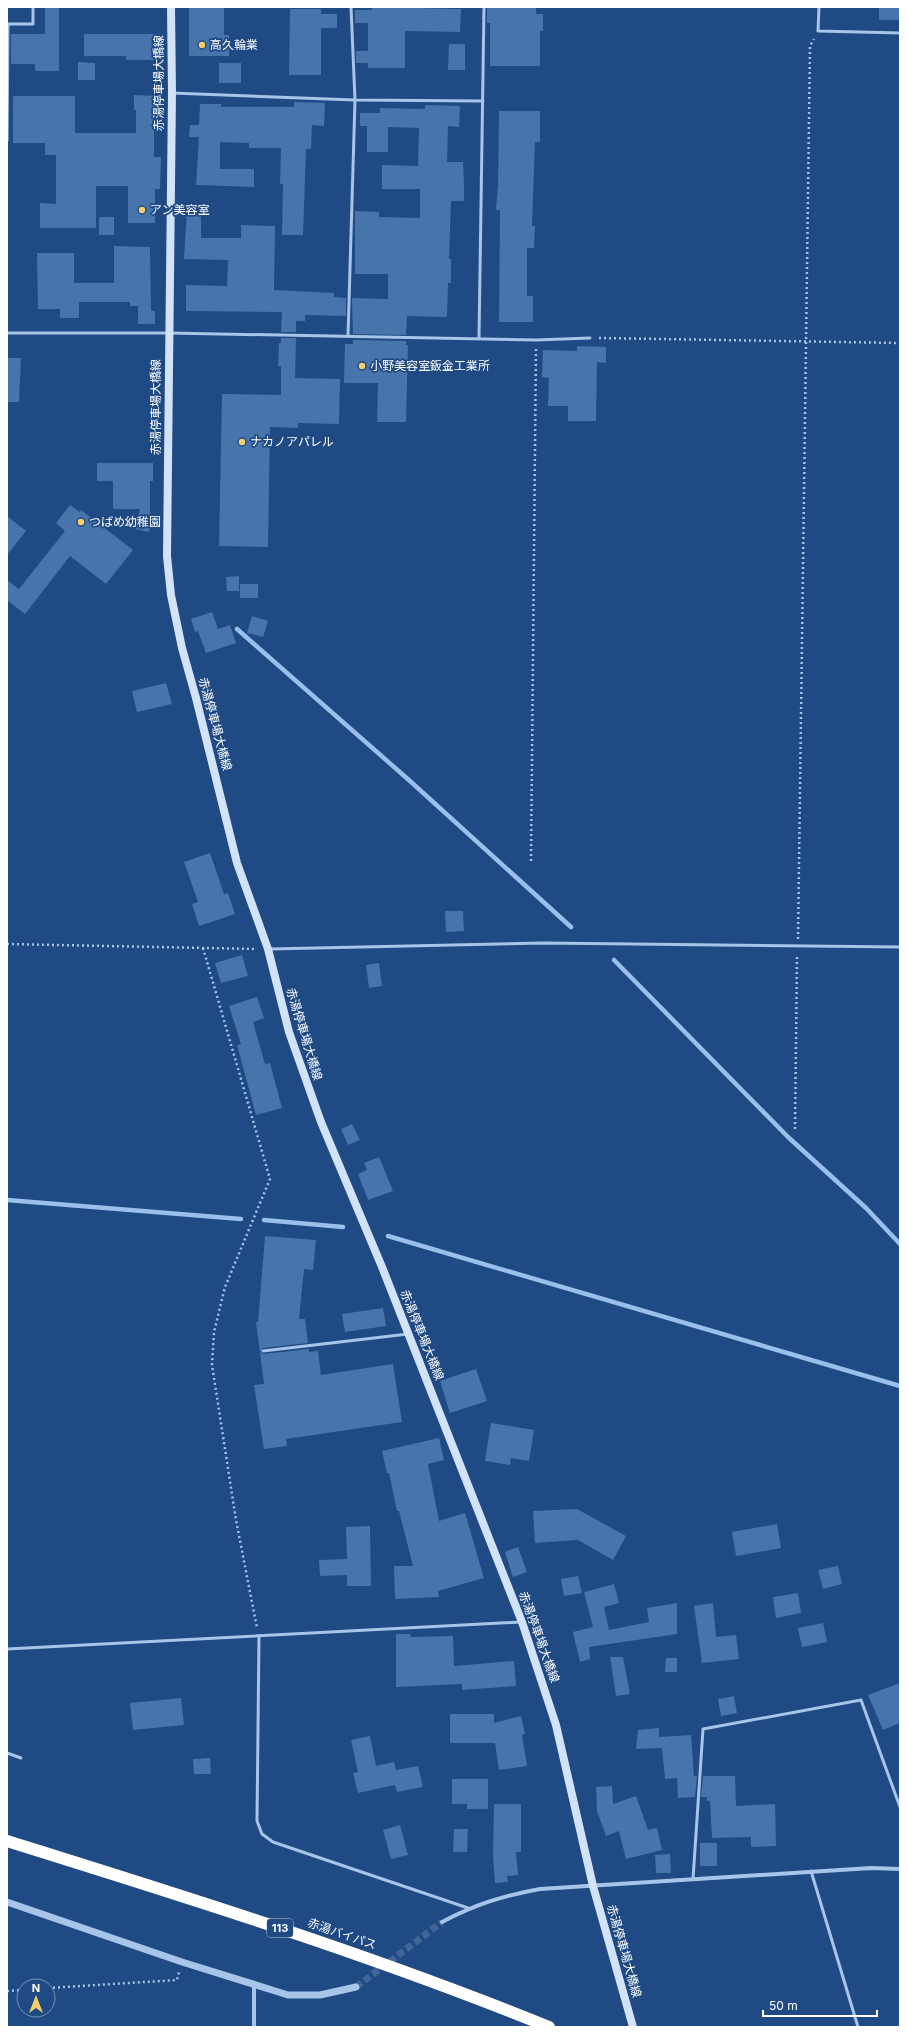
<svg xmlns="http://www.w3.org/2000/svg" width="907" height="2034" viewBox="0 0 907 2034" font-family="Inter,'Noto Sans JP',sans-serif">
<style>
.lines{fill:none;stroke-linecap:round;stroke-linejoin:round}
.stream{stroke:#9abfeb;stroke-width:4.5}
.building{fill:#4874ac}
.tertiary-tunnel{stroke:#416596;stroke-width:7;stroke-dasharray:7 3.5;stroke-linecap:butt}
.path{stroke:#a7c4e9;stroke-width:2.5;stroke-dasharray:2 3;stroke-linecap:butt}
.service{stroke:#a7c4e9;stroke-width:3}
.minor{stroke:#a7c4e9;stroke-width:4}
.tertiary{stroke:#a7c4e9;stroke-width:7}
.secondary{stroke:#d2e2f7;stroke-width:8}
.motorway{stroke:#fff;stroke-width:12}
.poi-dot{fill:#f7cf66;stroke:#1f4a84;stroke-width:1.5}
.labels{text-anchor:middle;stroke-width:3.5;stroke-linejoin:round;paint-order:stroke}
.shield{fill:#1f4a84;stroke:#bcc9da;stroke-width:1}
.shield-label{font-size:11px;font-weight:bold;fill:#fff}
.poi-label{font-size:12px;fill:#fff;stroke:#1f4a84;text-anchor:start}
.street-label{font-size:12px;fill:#fff;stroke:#1f4a84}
</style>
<rect width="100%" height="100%" fill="#1f4a84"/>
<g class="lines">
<g class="stream">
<path d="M 237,629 L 410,781 L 571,927"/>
<path d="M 614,960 L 788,1137 L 866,1208 L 900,1244"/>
<path d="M 7,1200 L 241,1219"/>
<path d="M 264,1220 L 343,1227"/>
<path d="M 388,1236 L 900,1386"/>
</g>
</g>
<g class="building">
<path d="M 45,7 L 59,7 L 59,71 L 35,71 L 35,64 L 11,64 L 11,34 L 45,34 Z"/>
<path d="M 189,7 L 224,7 L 224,35 L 229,35 L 229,56 L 189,56 Z"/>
<path d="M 372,7 L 461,9 L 460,32 L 405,31 L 405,68 L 368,68 L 368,63 L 356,63 L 356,51 L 368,51 L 368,23 L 355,23 L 355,10 L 372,10 Z"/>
<path d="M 487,7 L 536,7 L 536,14 L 543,14 L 543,31 L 540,31 L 540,66 L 490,66 L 490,23 L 487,23 Z"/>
<rect x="879" y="7" width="21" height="13"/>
<path d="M 290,9 L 321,9 L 321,14 L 337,14 L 337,28 L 321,28 L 321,75 L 289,75 Z"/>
<path d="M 84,34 L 159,34 L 159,60 L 126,60 L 126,56 L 84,56 Z"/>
<path d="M 449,44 L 465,44 L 465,70 L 448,70 Z"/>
<path d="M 78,62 L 95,63 L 95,80 L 78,80 Z"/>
<rect x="219" y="63" width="22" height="20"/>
<path d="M 134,95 L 157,96 L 157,111 L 154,111 L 154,157 L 161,157 L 160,189 L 155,189 L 155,223 L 128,223 L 128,186 L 96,186 L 96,228 L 40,228 L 40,203 L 56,204 L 56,155 L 45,155 L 45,143 L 13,143 L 13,96 L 75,96 L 75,133 L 136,133 L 136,110 L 134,110 Z"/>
<path d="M 294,102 L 325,103 L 324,126 L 312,125 L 311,149 L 306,149 L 303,235 L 282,235 L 283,184 L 280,184 L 281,148 L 249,148 L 249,143 L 220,142 L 220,169 L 254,169 L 254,187 L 196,185 L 199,137 L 189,137 L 190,125 L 199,125 L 200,104 L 221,104 L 221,107 L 294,107 Z"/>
<path d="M 425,105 L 460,106 L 459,127 L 448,126 L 447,162 L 463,162 L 464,184 L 464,201 L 451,201 L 449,259 L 451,259 L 451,283 L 448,283 L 447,317 L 407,316 L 406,335 L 353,334 L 352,298 L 388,299 L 388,274 L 355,274 L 355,211 L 379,212 L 379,217 L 420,218 L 420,189 L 382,189 L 382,165 L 418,166 L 419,128 L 388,127 L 388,152 L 367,152 L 367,126 L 360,126 L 360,113 L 380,113 L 380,108 L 425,109 Z"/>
<path d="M 499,111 L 540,111 L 540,142 L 535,142 L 532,226 L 535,226 L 534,248 L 527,248 L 527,296 L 533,296 L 533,322 L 499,322 L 500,210 L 496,210 L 498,186 Z"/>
<path d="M 187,210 L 201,211 L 201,238 L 241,238 L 241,225 L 275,226 L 274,290 L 334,293 L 334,297 L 346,298 L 346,316 L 305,315 L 305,321 L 296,321 L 296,332 L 281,332 L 282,312 L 186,311 L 186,285 L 227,286 L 228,260 L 184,259 Z"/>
<rect x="99" y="217" width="15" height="18"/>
<path d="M 114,246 L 150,247 L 151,311 L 155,311 L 155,324 L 138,324 L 138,306 L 130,306 L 130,302 L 79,302 L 79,318 L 60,318 L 60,309 L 38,309 L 37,253 L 74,253 L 74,283 L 114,283 Z"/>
<path d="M 281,338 L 296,338 L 295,378 L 340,379 L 339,424 L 298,423 L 298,428 L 270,427 L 268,547 L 219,546 L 222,394 L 281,395 L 281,366 L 278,366 L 279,343 L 281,343 Z"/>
<path d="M 353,340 L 406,341 L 406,345 L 408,345 L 406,422 L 377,422 L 378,383 L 344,383 L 345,344 L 353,344 Z"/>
<path d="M 577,346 L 606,347 L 606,363 L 597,362 L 596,421 L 568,421 L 568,406 L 548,406 L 549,378 L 542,377 L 543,350 L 577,351 Z"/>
<path d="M 7,358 L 21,358 L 19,402 L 7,402 Z"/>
<path d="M 97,463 L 153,463 L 153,481 L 150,481 L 150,521 L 152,521 L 149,532 L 135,529 L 140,509 L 113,509 L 113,481 L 97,481 Z"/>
<path d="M 70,505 L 80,512 L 81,510 L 133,550 L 106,584 L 70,556 L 25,614 L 7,600 L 7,580 L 19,589 L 65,531 L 56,523 Z"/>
<path d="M 7,516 L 26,531 L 7,555 Z"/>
<path d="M 239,576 L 239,591 L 227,591 L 226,577 Z"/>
<rect x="240" y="584" width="18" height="14"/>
<path d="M 212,612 L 218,629 L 230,625 L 236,643 L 206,653 L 198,631 L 195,632 L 191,619 Z"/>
<path d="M 252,616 L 268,621 L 263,637 L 247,633 Z"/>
<path d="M 166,683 L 172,704 L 137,712 L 132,691 Z"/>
<path d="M 210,853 L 224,894 L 228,893 L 235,914 L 199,926 L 192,904 L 198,902 L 184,862 Z"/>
<path d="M 445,911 L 463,911 L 464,931 L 446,932 Z"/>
<path d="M 242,955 L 248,976 L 221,983 L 215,963 Z"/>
<path d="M 379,963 L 382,986 L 369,988 L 366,965 Z"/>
<path d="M 257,997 L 264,1018 L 253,1022 L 265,1064 L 270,1063 L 282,1108 L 256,1115 L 237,1045 L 241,1044 L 229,1006 Z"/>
<path d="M 352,1124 L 360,1140 L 348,1145 L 341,1129 Z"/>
<path d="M 379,1157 L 393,1191 L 368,1200 L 358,1174 L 367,1170 L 364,1163 Z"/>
<path d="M 265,1236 L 316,1240 L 313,1270 L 304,1269 L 299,1319 L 305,1319 L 308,1343 L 263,1348 L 260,1352 L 263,1354 L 309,1349 L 309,1352 L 318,1351 L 321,1375 L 393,1364 L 402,1422 L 286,1439 L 287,1446 L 264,1449 L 254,1385 L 264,1384 L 256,1322 L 258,1322 Z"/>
<path d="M 383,1308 L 386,1326 L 345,1332 L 342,1314 Z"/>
<path d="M 476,1369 L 487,1401 L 450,1413 L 440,1381 Z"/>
<path d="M 491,1423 L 534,1430 L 529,1461 L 511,1458 L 510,1465 L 485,1461 Z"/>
<path d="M 439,1438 L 444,1460 L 428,1464 L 439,1521 L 465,1513 L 484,1578 L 438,1591 L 439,1597 L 395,1599 L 394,1566 L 413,1566 L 399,1511 L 397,1511 L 389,1473 L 387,1473 L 382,1451 Z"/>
<path d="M 577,1509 L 626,1536 L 613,1560 L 578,1540 L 535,1543 L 533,1511 Z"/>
<path d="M 777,1524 L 781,1548 L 736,1556 L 732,1532 Z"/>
<path d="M 370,1526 L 371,1586 L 347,1586 L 347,1575 L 320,1576 L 319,1560 L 347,1559 L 346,1527 Z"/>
<path d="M 518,1547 L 527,1572 L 513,1577 L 505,1552 Z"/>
<path d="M 838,1566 L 842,1584 L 823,1589 L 818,1570 Z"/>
<path d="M 578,1576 L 582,1593 L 564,1596 L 561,1579 Z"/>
<path d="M 614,1584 L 619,1603 L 604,1607 L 609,1630 L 649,1622 L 647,1608 L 677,1603 L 677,1634 L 589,1647 L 590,1659 L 580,1662 L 573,1632 L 593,1627 L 584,1592 Z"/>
<path d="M 798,1593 L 801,1613 L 776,1618 L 773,1597 Z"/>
<path d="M 713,1603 L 716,1637 L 736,1635 L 739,1659 L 702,1663 L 694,1606 Z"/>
<path d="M 823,1623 L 827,1642 L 802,1647 L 798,1628 Z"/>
<path d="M 396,1634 L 410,1634 L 411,1637 L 453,1636 L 454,1666 L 514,1661 L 516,1686 L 462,1690 L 462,1684 L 396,1687 Z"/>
<path d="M 610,1657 L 623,1657 L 630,1694 L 616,1696 Z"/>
<path d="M 666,1658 L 677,1658 L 677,1672 L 665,1672 Z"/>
<path d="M 900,1683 L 900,1723 L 883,1730 L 868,1695 Z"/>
<path d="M 734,1696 L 737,1713 L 721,1716 L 718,1699 Z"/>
<path d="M 181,1698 L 184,1725 L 133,1730 L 130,1703 Z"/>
<path d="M 450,1714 L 494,1714 L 494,1723 L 521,1716 L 525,1734 L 522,1735 L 527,1766 L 499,1770 L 495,1743 L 450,1743 Z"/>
<path d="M 659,1728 L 659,1737 L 691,1735 L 694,1776 L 697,1776 L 695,1797 L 678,1798 L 677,1778 L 665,1779 L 662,1748 L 636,1749 L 638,1730 Z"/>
<path d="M 370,1736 L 376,1766 L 394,1762 L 396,1770 L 418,1766 L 423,1787 L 397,1792 L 395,1785 L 358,1793 L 353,1773 L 358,1772 L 351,1740 Z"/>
<path d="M 210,1758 L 211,1774 L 194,1774 L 193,1759 Z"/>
<path d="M 703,1776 L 735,1776 L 736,1806 L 775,1804 L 776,1846 L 751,1847 L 751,1837 L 712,1838 L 710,1801 L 707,1801 L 707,1797 L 701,1797 Z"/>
<path d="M 452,1779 L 488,1779 L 488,1809 L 467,1809 L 467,1804 L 452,1804 Z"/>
<path d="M 612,1786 L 613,1804 L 636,1796 L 648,1830 L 657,1828 L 662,1850 L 626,1859 L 619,1831 L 606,1836 L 597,1811 L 596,1787 Z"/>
<path d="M 494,1804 L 521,1804 L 521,1852 L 516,1852 L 518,1875 L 507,1876 L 508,1882 L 495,1883 L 493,1856 Z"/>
<path d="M 400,1825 L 408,1855 L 391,1859 L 383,1830 Z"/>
<path d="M 454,1829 L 468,1829 L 467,1852 L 453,1852 Z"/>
<rect x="700" y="1843" width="17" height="23"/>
<path d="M 670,1854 L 671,1873 L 656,1873 L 655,1855 Z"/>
</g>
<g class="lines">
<path class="tertiary-tunnel" d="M 356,1987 L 442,1922"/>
<g class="path">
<path d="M 599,338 L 900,343"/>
<path d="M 531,861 L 536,347"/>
<path d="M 798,939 L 810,46 L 814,39"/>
<path d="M 7,944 L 256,949"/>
<path d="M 203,948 L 270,1179 L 225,1287 L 214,1332 L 212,1365 L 236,1520 L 257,1628"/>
<path d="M 795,1129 L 797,954"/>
<path d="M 48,1988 L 177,1980 L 179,1972"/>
<path d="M 7,1991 L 24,1990"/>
</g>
<g class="service">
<path d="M 819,7 L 818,31 L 900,33"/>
<path d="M 7,24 L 33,24 L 33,7"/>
<path d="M 172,93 L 355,100 L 483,101"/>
<path d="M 7,141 L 8,24"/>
<path d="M 7,333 L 169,333 L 536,340 L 590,338"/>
<path d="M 348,336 L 355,100 L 351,7"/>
<path d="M 479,338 L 484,7"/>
<path d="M 270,949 L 543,943 L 900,947"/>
<path d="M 263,1351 L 408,1334"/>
<path d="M 259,1636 L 257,1821 L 262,1834 L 273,1842 L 468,1908"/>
<path d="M 7,1649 L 521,1622"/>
<path d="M 7,1753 L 21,1758"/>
<path d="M 811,1871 L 858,2027"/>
<path d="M 693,1879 L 703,1729 L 861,1700 L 900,1807"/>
</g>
<g class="minor">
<path d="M 442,1922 C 476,1904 502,1896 540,1889 L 871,1868 L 900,1869"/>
<path d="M 254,1983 L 254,2027"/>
</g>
<path class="tertiary" d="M 7,1902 L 182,1962 L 288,1995 L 320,1995 L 356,1987"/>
<path class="secondary" d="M 171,7 L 172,93 L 167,556 L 171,595 L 182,648 L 196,698 L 237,863 L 268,949 L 289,1032 L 321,1122 L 382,1267 L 522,1622 L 556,1725 L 593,1886 L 633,2027"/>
<path class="motorway" d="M 7,1841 C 190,1898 372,1955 549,2027"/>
</g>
<g class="poi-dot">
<circle cx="202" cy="45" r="4"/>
<circle cx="142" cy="210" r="4"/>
<circle cx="362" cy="366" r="4"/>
<circle cx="242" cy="442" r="4"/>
<circle cx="81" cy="522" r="4"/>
</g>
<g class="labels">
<rect class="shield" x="267" y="1919" width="26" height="18" rx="3"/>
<g class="shield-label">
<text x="280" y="1932">113</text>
</g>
<g class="poi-label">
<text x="210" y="49">高久輪業</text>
<text x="150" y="214">アン美容室</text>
<text x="370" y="370">小野美容室鈑金工業所</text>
<text x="250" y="446">ナカノアパレル</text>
<text x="89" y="526">つばめ幼稚園</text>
</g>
<g class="street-label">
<text transform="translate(159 83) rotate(-90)" y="4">赤湯停車場大橋線</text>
<text transform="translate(156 407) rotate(-90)" y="4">赤湯停車場大橋線</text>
<text transform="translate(215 724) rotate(75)" y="4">赤湯停車場大橋線</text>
<text transform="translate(304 1034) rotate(73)" y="4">赤湯停車場大橋線</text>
<text transform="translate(422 1335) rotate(68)" y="4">赤湯停車場大橋線</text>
<text transform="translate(539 1637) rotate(70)" y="4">赤湯停車場大橋線</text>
<text transform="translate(342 1934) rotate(19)" y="4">赤湯バイパス</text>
<text transform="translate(624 1951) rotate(74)" y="4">赤湯停車場大橋線</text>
</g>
</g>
<rect width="907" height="2034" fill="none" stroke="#ffffff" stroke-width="16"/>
<g transform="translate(36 1998)"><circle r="19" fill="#1f4a84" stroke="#7992b5"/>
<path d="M0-3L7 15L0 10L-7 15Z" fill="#f7cf66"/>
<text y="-6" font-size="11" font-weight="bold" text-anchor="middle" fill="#ffffff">N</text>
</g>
<path d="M763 2010v6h114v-6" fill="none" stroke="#ffffff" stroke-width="2"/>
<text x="769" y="2010" font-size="12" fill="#ffffff" stroke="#1f4a84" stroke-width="3" paint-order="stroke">50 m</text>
</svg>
